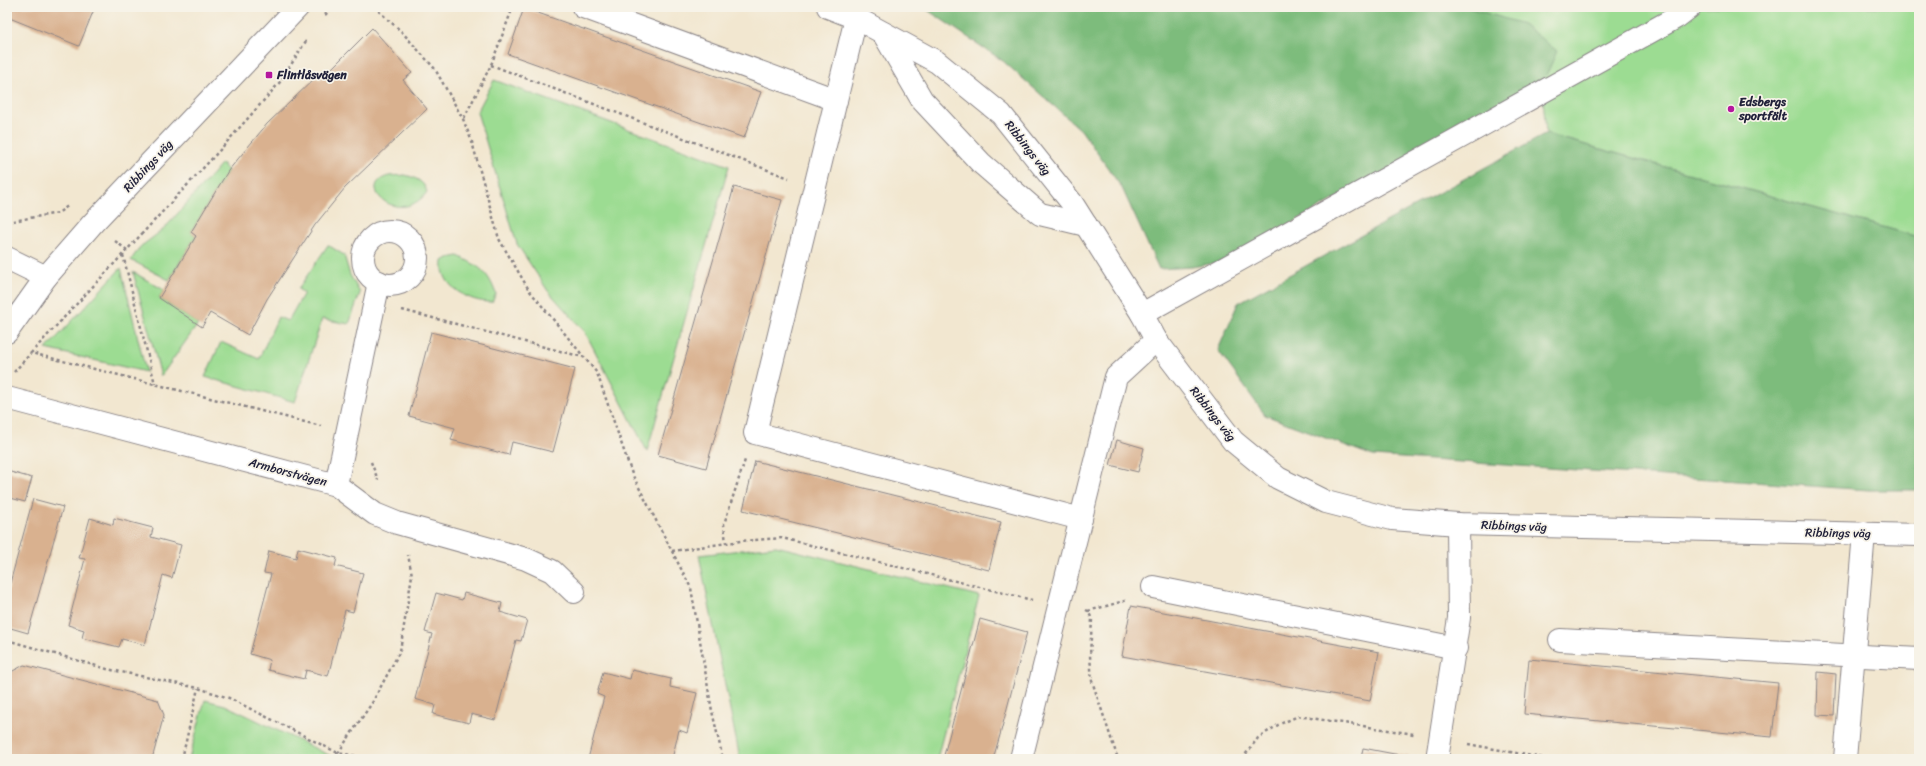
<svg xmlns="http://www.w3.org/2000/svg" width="1926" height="766" viewBox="0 0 1926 766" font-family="Sriracha,sans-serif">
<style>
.green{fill:#9cdc92;stroke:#5f7f66}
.forest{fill:#7dbc7c;stroke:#506f5c}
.building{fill:#d9b18f}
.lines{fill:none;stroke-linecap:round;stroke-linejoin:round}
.minor-casing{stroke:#8a8486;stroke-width:24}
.path{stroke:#8a8486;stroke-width:2.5;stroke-dasharray:3 3;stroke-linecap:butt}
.minor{stroke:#fff;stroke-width:22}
.poi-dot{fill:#b5179e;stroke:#f7f3e8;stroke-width:1.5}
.labels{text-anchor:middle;stroke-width:3.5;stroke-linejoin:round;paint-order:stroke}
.poi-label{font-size:12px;font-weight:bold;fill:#22223b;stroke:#f7f3e8;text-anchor:start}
.street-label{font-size:12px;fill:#22223b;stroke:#f7f3e8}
</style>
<rect width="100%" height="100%" fill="#f7f3e8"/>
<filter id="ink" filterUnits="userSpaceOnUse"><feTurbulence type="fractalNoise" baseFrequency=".025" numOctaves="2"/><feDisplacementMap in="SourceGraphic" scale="8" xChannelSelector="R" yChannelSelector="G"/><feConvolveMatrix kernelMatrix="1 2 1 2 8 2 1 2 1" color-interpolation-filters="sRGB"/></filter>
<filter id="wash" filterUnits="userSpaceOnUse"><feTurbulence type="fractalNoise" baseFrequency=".012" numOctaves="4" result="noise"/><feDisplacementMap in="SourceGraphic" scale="16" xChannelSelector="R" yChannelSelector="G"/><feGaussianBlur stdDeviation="0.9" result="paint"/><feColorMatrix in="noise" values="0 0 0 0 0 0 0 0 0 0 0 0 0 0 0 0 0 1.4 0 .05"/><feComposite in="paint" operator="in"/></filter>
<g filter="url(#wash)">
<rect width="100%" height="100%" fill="#f2e7d0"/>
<g class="green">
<path d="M 1466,7 L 1919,7 L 1919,237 L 1546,134 L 1542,85 Z"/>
<path d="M 494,80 L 729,166 L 647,451 L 585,332 L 548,291 L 517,244 L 477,112 Z"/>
<path d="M 222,163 L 228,171 L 191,232 L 196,236 L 169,280 L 131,260 L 140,247 L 164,229 Z"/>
<path d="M 405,175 C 416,178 424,181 427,192 C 400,229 353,185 389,176 C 394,175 400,176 405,175 Z"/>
<path d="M 328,245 L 344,255 L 350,275 L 360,293 L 349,324 L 322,319 L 295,402 L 205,377 L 221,342 L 259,359 L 278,317 L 288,321 L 304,293 L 298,289 Z"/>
<path d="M 458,256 C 479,266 488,271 496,294 L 492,302 C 471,303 439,287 443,261 L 448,258 Z"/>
<path d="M 121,268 L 146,372 L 46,349 Z"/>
<path d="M 133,272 L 164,290 L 159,298 L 198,324 L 161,376 Z"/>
<path d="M 776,546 L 979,596 L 937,759 L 740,759 L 699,555 Z"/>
<path d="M 205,700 L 225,705 L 333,757 L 343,759 L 189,759 Z"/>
</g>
<g class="forest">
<path d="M 923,7 L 1466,7 L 1523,24 L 1557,51 L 1542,85 L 1221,262 L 1192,267 L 1159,269 L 1122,188 L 1081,130 L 1003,61 Z"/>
<path d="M 1546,134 L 1919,237 L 1919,490 L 1869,490 L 1373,456 L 1265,415 L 1218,350 L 1238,303 Z"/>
</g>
<g id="blocks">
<g class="building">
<path d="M 7,7 L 95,7 L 79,46 L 7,17 Z"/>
<path d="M 524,8 L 761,92 L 744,138 L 508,54 Z"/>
<path d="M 372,28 L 412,73 L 403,80 L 427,109 L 345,188 L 315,225 L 267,299 L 248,335 L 210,313 L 202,327 L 159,298 L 196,236 L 191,232 L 228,171 L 267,124 L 316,77 L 320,80 Z"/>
<path d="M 734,187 L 782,200 L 706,468 L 658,455 Z"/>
<path d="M 431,332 L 575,369 L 553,452 L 512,442 L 509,455 L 451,440 L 455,428 L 409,416 Z"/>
<path d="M 1117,440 L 1144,448 L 1138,472 L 1110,465 Z"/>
<path d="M 755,461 L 1001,522 L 989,570 L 743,510 Z"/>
<path d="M 7,471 L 32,478 L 25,502 L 7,497 Z"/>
<path d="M 33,499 L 63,507 L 28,633 L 7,627 L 7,594 Z"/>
<path d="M 90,518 L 113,525 L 114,518 L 153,528 L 151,537 L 181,545 L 172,578 L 163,575 L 145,645 L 122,639 L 119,647 L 82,638 L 84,630 L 68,625 L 85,559 L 79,558 Z"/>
<path d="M 298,548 L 337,558 L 335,566 L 363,573 L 353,612 L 345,610 L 328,676 L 306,670 L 304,679 L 268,670 L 270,660 L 250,654 L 271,574 L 264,573 L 269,551 L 296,558 Z"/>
<path d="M 436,593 L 462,600 L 464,593 L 502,603 L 500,612 L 527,620 L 521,641 L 516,640 L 495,720 L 471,714 L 469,723 L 433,714 L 435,705 L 415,699 L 432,634 L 425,632 Z"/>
<path d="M 1131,606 L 1379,652 L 1370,701 L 1122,656 Z"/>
<path d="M 980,619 L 1027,632 L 1000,735 L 993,759 L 943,759 Z"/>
<path d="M 1529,659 L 1778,683 L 1772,737 L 1524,714 Z"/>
<path d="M 24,665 L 158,700 L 164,715 L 152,759 L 7,759 L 7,688 L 11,672 Z"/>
<path d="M 632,670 L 671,679 L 670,687 L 697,693 L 687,733 L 679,730 L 672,759 L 588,759 L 604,697 L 597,694 L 603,672 L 630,679 Z"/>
<path d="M 1818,672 L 1836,674 L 1834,716 L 1817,715 Z"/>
<path d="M 1363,748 L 1410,757 L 1410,759 L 1361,759 Z"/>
</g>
</g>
</g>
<g filter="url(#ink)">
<use href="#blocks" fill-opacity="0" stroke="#8a8486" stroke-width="1"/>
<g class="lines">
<defs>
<g id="minor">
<path d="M 583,7 L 836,100"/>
<path d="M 828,7 L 856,18 L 937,62 L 1001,114 L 1072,203 L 1142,314 L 1156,340 L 1233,441 L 1278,478 L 1326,502 L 1392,519 L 1458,524 L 1919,535"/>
<path d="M 856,18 L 755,433 L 1081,519"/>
<path d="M 883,33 L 922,100 L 981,163 L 1040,214 L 1086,225"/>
<circle cx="390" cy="258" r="27"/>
<path d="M 7,258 L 46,277"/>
<path d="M 1142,314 L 1677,17 L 1690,7"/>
<path d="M 7,332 L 46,277 L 93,223 L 298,7"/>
<path d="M 7,398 L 336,485 L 375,514 L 397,523 L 526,559 L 552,571 L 574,592"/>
<path d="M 336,485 L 379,282"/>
<path d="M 1153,587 L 1456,648"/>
<path d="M 1560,640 L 1919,659"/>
<path d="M 1021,759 L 1116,377 L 1156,340"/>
<path d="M 1437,759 L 1459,618 L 1458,524"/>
<path d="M 1845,759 L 1864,533"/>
</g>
</defs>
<use href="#minor" class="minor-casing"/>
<g class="path">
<path d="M 374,7 L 402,32 L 435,69 L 463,119 L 472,142 L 499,239 L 529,290 L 597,373 L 632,474 L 691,588 L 712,711 L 723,759"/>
<path d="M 325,15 L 333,7"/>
<path d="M 306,41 L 280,82 L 219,151 L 31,353 L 321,426"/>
<path d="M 491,65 L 789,178"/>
<path d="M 464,118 L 491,65 L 513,7"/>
<path d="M 7,222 L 58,213 L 69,205"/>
<path d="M 115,241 L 127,250"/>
<path d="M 123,255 L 155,384"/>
<path d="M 402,310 L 583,357"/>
<path d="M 14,372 L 31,353"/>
<path d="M 371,462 L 378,480"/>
<path d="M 726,544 L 724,524 L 745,460"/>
<path d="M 672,551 L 741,541 L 782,538 L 1032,600"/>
<path d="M 1086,610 L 1088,611 L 1092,619 L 1090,656 L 1092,681 L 1118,759"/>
<path d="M 1088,611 L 1128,600"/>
<path d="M 7,640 L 107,669 L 198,688 L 229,698 L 338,753 L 374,759"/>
<path d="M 1468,744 L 1548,759"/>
<path d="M 182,759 L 198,688"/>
<path d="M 337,759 L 338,753 L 372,703 L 400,651 L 412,575 L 408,555"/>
<path d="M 1242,759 L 1258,738 L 1278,725 L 1298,716 L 1414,734"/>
</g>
<use href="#minor" class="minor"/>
</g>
</g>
<g class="poi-dot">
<rect x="265" y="71" width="8" height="8" rx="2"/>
<circle cx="1731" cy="109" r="4"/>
</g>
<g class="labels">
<g class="poi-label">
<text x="277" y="79">Flintlåsvägen</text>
<text x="1739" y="106">Edsbergs<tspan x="1739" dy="14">sportfält</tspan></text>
</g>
<g class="street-label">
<text transform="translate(1028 148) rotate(52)" y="4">Ribbings väg</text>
<text transform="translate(148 166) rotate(-47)" y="4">Ribbings väg</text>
<text transform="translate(1213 414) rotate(52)" y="4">Ribbings väg</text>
<text transform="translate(288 472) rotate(15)" y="4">Armborstvägen</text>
<text transform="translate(1514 526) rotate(2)" y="4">Ribbings väg</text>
<text transform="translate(1838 533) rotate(1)" y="4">Ribbings väg</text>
</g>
</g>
<rect width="1926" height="766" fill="none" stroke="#f7f3e8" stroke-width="24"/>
</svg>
